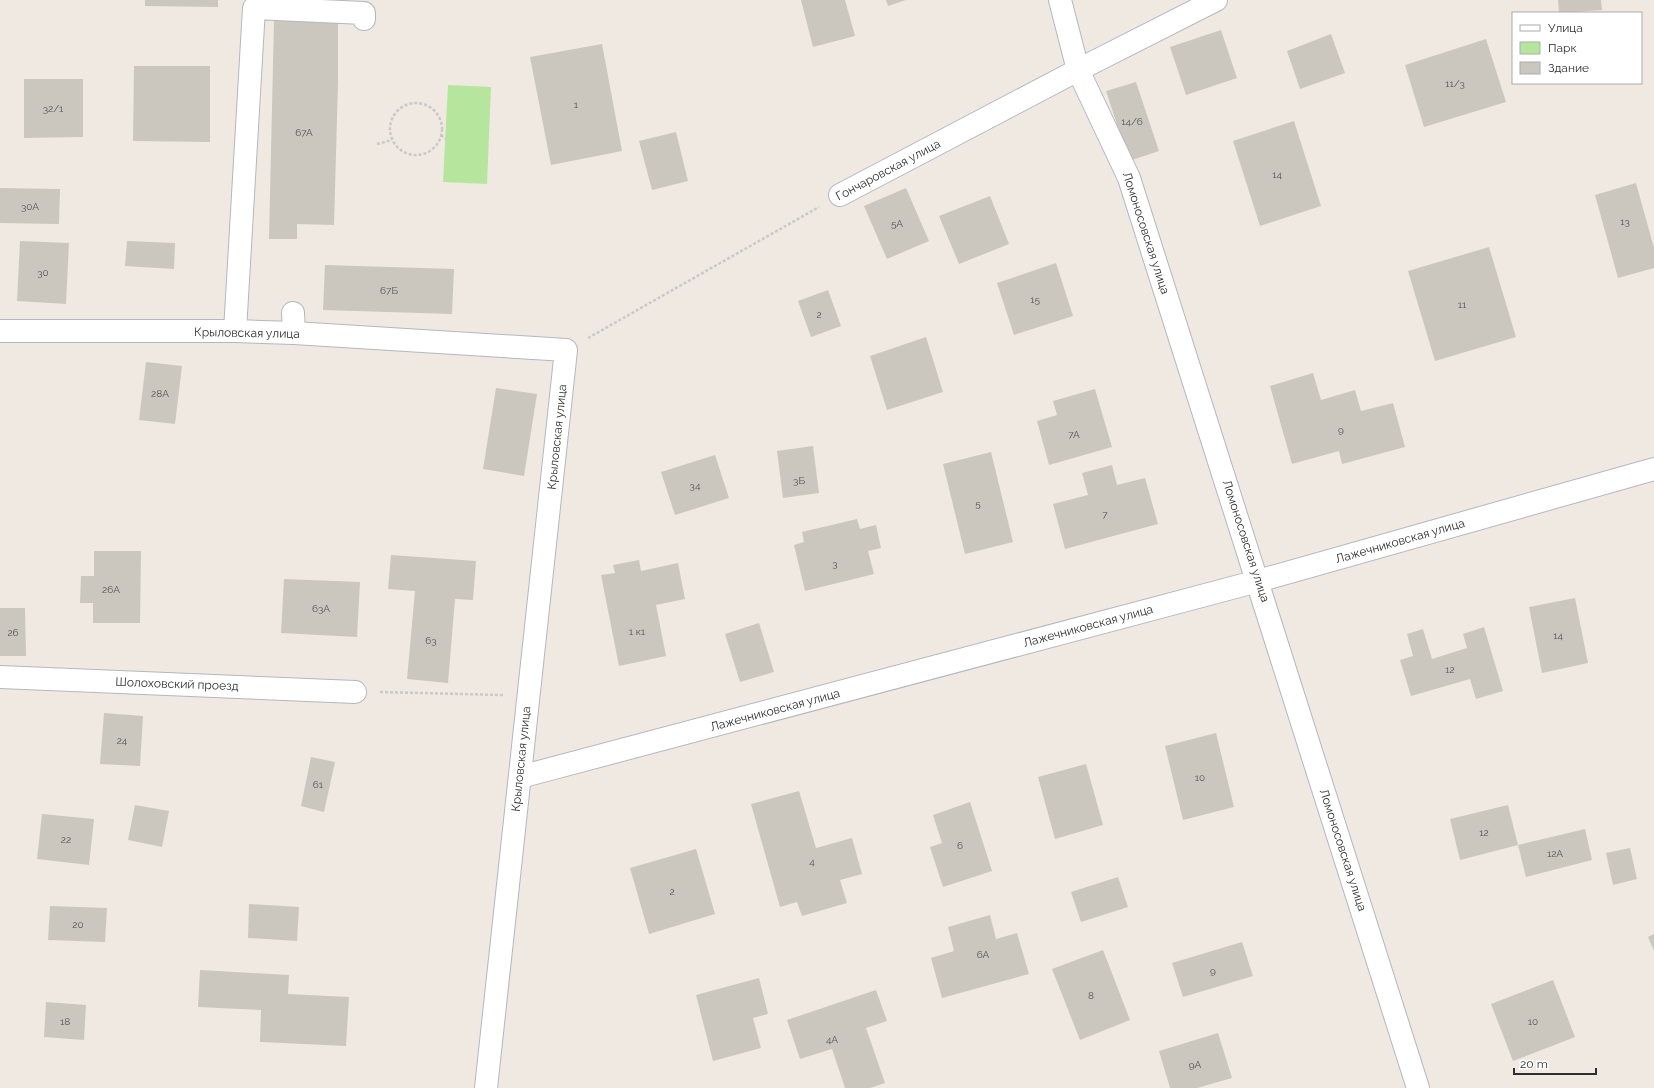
<svg xmlns="http://www.w3.org/2000/svg" width="1654" height="1088" viewBox="0 0 1654 1088" font-family="Raleway,sans-serif">
<style>
.green{fill:#b6e59e}
.building{fill:#cbc7bf}
.lines{fill:none;stroke-linecap:round;stroke-linejoin:round}
.minor-casing{stroke:#b4b7c1;stroke-width:24}
.path{stroke:#c9c9c9;stroke-width:2.5;stroke-dasharray:3 2;stroke-linecap:butt}
.minor{stroke:#fff;stroke-width:22}
.labels{text-anchor:middle;stroke-width:4;stroke-linejoin:round;paint-order:stroke}
.number-label{font-size:10px;fill:#555452}
.street-label{font-size:12px;fill:#2e2e2e;stroke:#fff}
</style>
<rect width="100%" height="100%" fill="#efe9e1"/>
<path class="green" d="M 448,85 L 491,87 L 487,184 L 443,182 Z"/>
<g class="building">
<path d="M 145,0 L 218,0 L 218,7 L 145,6 Z"/>
<path d="M 801,0 L 845,0 L 855,36 L 813,47 Z"/>
<path d="M 886,0 L 906,0 L 888,6 Z"/>
<path d="M 1558,0 L 1601,0 L 1602,10 L 1559,13 Z"/>
<path d="M 274,20 L 338,21 L 338,83 L 334,225 L 297,224 L 297,239 L 269,239 Z"/>
<path d="M 1221,30 L 1237,78 L 1186,95 L 1170,47 Z"/>
<path d="M 1331,34 L 1345,73 L 1300,89 L 1287,51 Z"/>
<path d="M 1486,39 L 1506,102 L 1424,127 L 1405,65 Z"/>
<path d="M 602,44 L 622,151 L 551,165 L 530,57 Z"/>
<path d="M 134,66 L 210,66 L 210,142 L 133,141 Z"/>
<path d="M 24,79 L 83,79 L 83,137 L 24,138 Z"/>
<path d="M 1136,82 L 1159,151 L 1129,161 L 1106,91 Z"/>
<path d="M 1294,121 L 1321,206 L 1260,226 L 1233,141 Z"/>
<path d="M 676,132 L 688,181 L 652,190 L 639,141 Z"/>
<path d="M 1636,183 L 1654,248 L 1654,268 L 1618,278 L 1595,195 Z"/>
<path d="M 0,188 L 60,189 L 59,224 L 0,223 Z"/>
<path d="M 906,188 L 929,241 L 887,259 L 864,206 Z"/>
<path d="M 990,196 L 1009,244 L 959,264 L 939,216 Z"/>
<path d="M 20,241 L 69,243 L 66,304 L 17,301 Z"/>
<path d="M 127,241 L 175,243 L 174,269 L 125,266 Z"/>
<path d="M 1489,247 L 1516,337 L 1435,361 L 1408,271 Z"/>
<path d="M 1056,263 L 1073,316 L 1014,335 L 997,283 Z"/>
<path d="M 325,265 L 454,269 L 452,314 L 323,310 Z"/>
<path d="M 828,290 L 841,326 L 811,337 L 798,301 Z"/>
<path d="M 926,337 L 943,392 L 887,410 L 870,356 Z"/>
<path d="M 146,362 L 182,366 L 175,424 L 139,420 Z"/>
<path d="M 1313,373 L 1321,400 L 1355,390 L 1361,411 L 1393,403 L 1405,447 L 1342,464 L 1339,451 L 1292,464 L 1270,386 Z"/>
<path d="M 496,388 L 537,394 L 524,476 L 483,469 Z"/>
<path d="M 1095,389 L 1112,447 L 1049,465 L 1037,421 L 1057,415 L 1053,401 Z"/>
<path d="M 813,446 L 819,493 L 783,498 L 777,451 Z"/>
<path d="M 991,452 L 1013,542 L 965,554 L 943,464 Z"/>
<path d="M 715,455 L 729,498 L 675,515 L 661,472 Z"/>
<path d="M 1112,465 L 1117,485 L 1145,478 L 1158,524 L 1065,549 L 1053,504 L 1088,495 L 1082,473 Z"/>
<path d="M 857,519 L 860,529 L 876,525 L 881,548 L 868,551 L 874,574 L 805,591 L 794,545 L 804,542 L 802,532 Z"/>
<path d="M 94,551 L 141,551 L 140,623 L 93,623 L 93,603 L 80,603 L 81,576 L 94,576 Z"/>
<path d="M 391,555 L 476,561 L 473,600 L 455,599 L 448,683 L 407,679 L 415,591 L 388,589 Z"/>
<path d="M 639,560 L 641,571 L 678,563 L 685,599 L 656,605 L 666,656 L 619,666 L 601,575 L 615,573 L 613,565 Z"/>
<path d="M 284,579 L 360,582 L 357,637 L 281,633 Z"/>
<path d="M 1575,598 L 1588,663 L 1542,673 L 1529,607 Z"/>
<path d="M 0,608 L 25,608 L 26,656 L 0,656 Z"/>
<path d="M 759,623 L 774,672 L 740,682 L 725,634 Z"/>
<path d="M 1484,627 L 1503,691 L 1476,699 L 1470,679 L 1411,696 L 1400,660 L 1413,656 L 1407,634 L 1423,629 L 1432,659 L 1467,648 L 1463,634 Z"/>
<path d="M 104,713 L 143,716 L 140,766 L 100,764 Z"/>
<path d="M 1216,733 L 1234,807 L 1183,820 L 1165,746 Z"/>
<path d="M 311,757 L 335,762 L 324,812 L 301,806 Z"/>
<path d="M 1086,764 L 1103,825 L 1055,839 L 1038,777 Z"/>
<path d="M 799,791 L 816,848 L 852,838 L 862,874 L 840,880 L 847,903 L 802,916 L 797,902 L 780,907 L 751,804 Z"/>
<path d="M 970,802 L 992,871 L 943,887 L 930,847 L 942,843 L 933,815 Z"/>
<path d="M 135,805 L 169,811 L 162,847 L 128,840 Z"/>
<path d="M 1508,805 L 1518,845 L 1460,860 L 1450,819 Z"/>
<path d="M 42,814 L 94,819 L 89,865 L 37,859 Z"/>
<path d="M 1585,829 L 1592,860 L 1526,877 L 1518,845 Z"/>
<path d="M 1630,848 L 1637,879 L 1613,885 L 1606,853 Z"/>
<path d="M 696,849 L 715,914 L 649,934 L 630,868 Z"/>
<path d="M 1118,877 L 1128,907 L 1081,922 L 1071,892 Z"/>
<path d="M 249,904 L 299,907 L 297,941 L 248,938 Z"/>
<path d="M 50,906 L 107,908 L 105,942 L 48,940 Z"/>
<path d="M 990,915 L 996,939 L 1017,933 L 1029,974 L 942,998 L 931,958 L 954,951 L 948,927 Z"/>
<path d="M 1654,934 L 1654,951 L 1648,937 Z"/>
<path d="M 1242,942 L 1253,976 L 1183,997 L 1172,963 Z"/>
<path d="M 1103,950 L 1130,1020 L 1080,1040 L 1052,969 Z"/>
<path d="M 200,970 L 289,975 L 288,994 L 349,997 L 346,1046 L 260,1042 L 261,1010 L 198,1007 Z"/>
<path d="M 759,978 L 768,1014 L 753,1018 L 761,1048 L 713,1061 L 696,995 Z"/>
<path d="M 1553,980 L 1575,1037 L 1513,1061 L 1491,1004 Z"/>
<path d="M 876,990 L 887,1021 L 866,1028 L 885,1083 L 870,1088 L 845,1088 L 832,1049 L 800,1059 L 787,1020 Z"/>
<path d="M 46,1002 L 86,1005 L 84,1040 L 44,1037 Z"/>
<path d="M 1218,1033 L 1232,1078 L 1197,1088 L 1170,1088 L 1159,1051 Z"/>
</g>
<g class="lines">
<defs>
<g id="minor">
<path d="M 1060,0 L 1078,70 L 1129,178 L 1418,1088"/>
<path d="M 840,195 L 1078,70 L 1216,0"/>
<path d="M 293,313 L 294,333"/>
<path d="M 0,331 L 235,331 L 294,333 L 566,350 L 486,1088"/>
<path d="M 235,331 L 254,8 L 364,13 L 364,19"/>
<path d="M 0,677 L 355,692"/>
<path d="M 520,777 L 1258,581 L 1654,469"/>
</g>
</defs>
<use href="#minor" class="minor-casing"/>
<g class="path">
<circle cx="416" cy="129" r="26"/>
<path d="M 441,135 L 446,139"/>
<path d="M 377,144 L 392,140"/>
<path d="M 588,338 L 819,207"/>
<path d="M 380,692 L 503,695"/>
</g>
<use href="#minor" class="minor"/>
</g>
<g class="labels">
<g class="number-label">
<text x="1455" y="87">11/3</text>
<text x="576" y="108">1</text>
<text x="53" y="112">32/1</text>
<text x="1132" y="125">14/6</text>
<text x="304" y="136">67А</text>
<text x="1277" y="178">14</text>
<text x="30" y="210">30А</text>
<text x="1625" y="225">13</text>
<text x="897" y="227">5А</text>
<text x="43" y="276">30</text>
<text x="389" y="294">67Б</text>
<text x="1035" y="303">15</text>
<text x="1462" y="308">11</text>
<text x="819" y="318">2</text>
<text x="160" y="397">28А</text>
<text x="1341" y="433">9</text>
<text x="1074" y="438">7А</text>
<text x="799" y="484">3Б</text>
<text x="695" y="489">34</text>
<text x="978" y="507">5</text>
<text x="1105" y="518">7</text>
<text x="835" y="567">3</text>
<text x="111" y="593">26А</text>
<text x="321" y="612">63А</text>
<text x="637" y="635">1 к1</text>
<text x="13" y="636">26</text>
<text x="1558" y="639">14</text>
<text x="431" y="644">63</text>
<text x="1450" y="673">12</text>
<text x="122" y="744">24</text>
<text x="1200" y="781">10</text>
<text x="318" y="788">61</text>
<text x="1484" y="836">12</text>
<text x="66" y="843">22</text>
<text x="960" y="849">6</text>
<text x="1555" y="857">12А</text>
<text x="812" y="865">4</text>
<text x="672" y="895">2</text>
<text x="78" y="928">20</text>
<text x="983" y="958">6А</text>
<text x="1213" y="974">9</text>
<text x="1091" y="999">8</text>
<text x="65" y="1025">18</text>
<text x="1533" y="1025">10</text>
<text x="832" y="1043">4А</text>
<text x="1195" y="1068">9А</text>
</g>
<g class="street-label">
<text transform="translate(888 170) rotate(-28)" y="4">Гончаровская улица</text>
<text transform="translate(1146 233) rotate(72)" y="4">Ломоносовская улица</text>
<text transform="translate(247 333) rotate(1)" y="4">Крыловская улица</text>
<text transform="translate(557 437) rotate(-84)" y="4">Крыловская улица</text>
<text transform="translate(1246 541) rotate(72)" y="4">Ломоносовская улица</text>
<text transform="translate(1400 541) rotate(-16)" y="4">Лажечниковская улица</text>
<text transform="translate(1088 626) rotate(-15)" y="4">Лажечниковская улица</text>
<text transform="translate(177 684) rotate(2)" y="4">Шолоховский проезд</text>
<text transform="translate(775 710) rotate(-15)" y="4">Лажечниковская улица</text>
<text transform="translate(521 759) rotate(-84)" y="4">Крыловская улица</text>
<text transform="translate(1343 850) rotate(72)" y="4">Ломоносовская улица</text>
</g>
</g>
<rect x="1512" y="12" width="130" height="72" fill="#ffffff" stroke="#ababab"/>
<rect x="1520" y="25" width="20" height="6" fill="#ffffff" stroke="#ababab"/>
<text x="1548" y="32" font-size="12" fill="#2e2e2e">Улица</text>
<rect x="1520" y="42" width="20" height="12" fill="#b6e59e" stroke="#ababab"/>
<text x="1548" y="52" font-size="12" fill="#2e2e2e">Парк</text>
<rect x="1520" y="62" width="20" height="12" fill="#cbc7bf" stroke="#ababab"/>
<text x="1548" y="72" font-size="12" fill="#2e2e2e">Здание</text>
<path d="M1514 1068v6h82v-6" fill="none" stroke="#2e2e2e" stroke-width="2"/>
<text x="1520" y="1068" font-size="12" fill="#2e2e2e" stroke="#ffffff" stroke-width="3" paint-order="stroke">20 m</text>
</svg>
